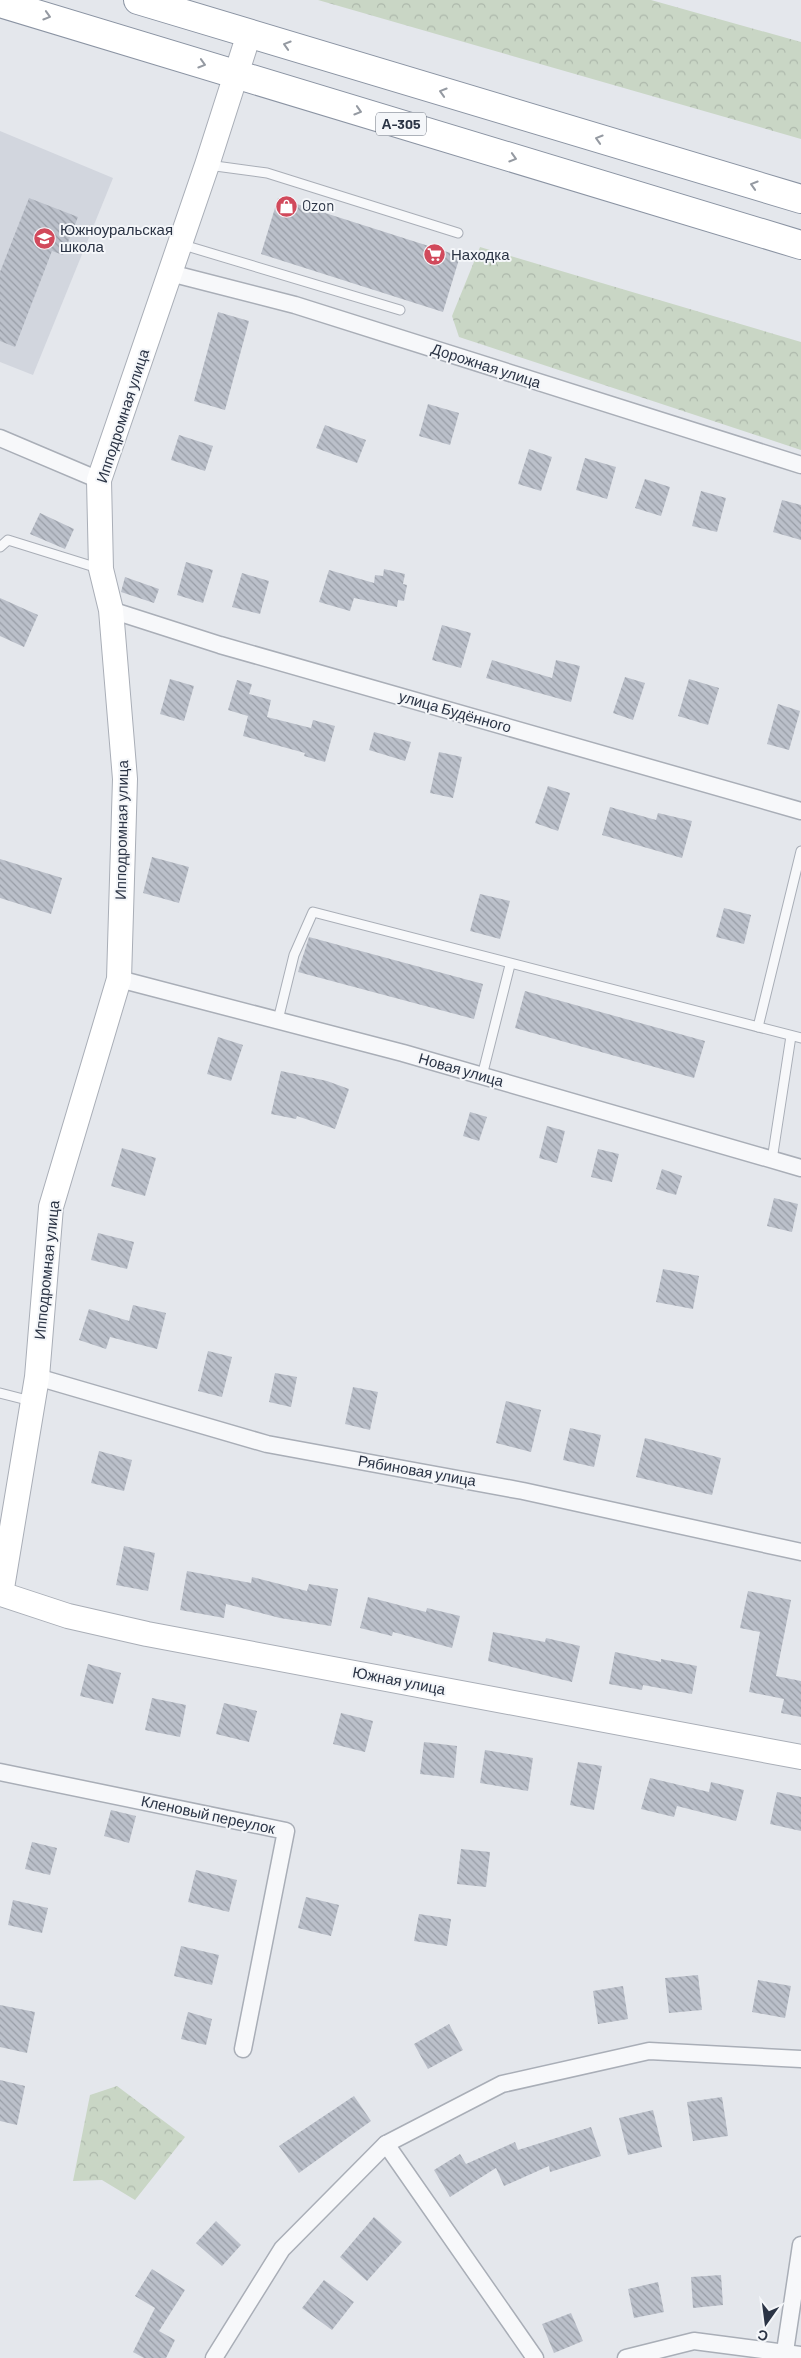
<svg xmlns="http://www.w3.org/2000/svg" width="801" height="2358" viewBox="0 0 801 2358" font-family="Barlow,sans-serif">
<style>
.built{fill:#d2d6de}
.forest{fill:url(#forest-crowns)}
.building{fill:url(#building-back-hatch)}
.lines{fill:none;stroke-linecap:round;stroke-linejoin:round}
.lane-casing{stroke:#a9aeb7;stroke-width:11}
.street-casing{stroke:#a9aeb7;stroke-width:19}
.secondary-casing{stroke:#a9aeb7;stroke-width:26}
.highway-casing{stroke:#8b94a3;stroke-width:30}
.lane{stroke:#f7f8fa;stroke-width:9}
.street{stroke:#f7f8fa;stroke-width:16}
.secondary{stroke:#fff;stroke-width:24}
.highway{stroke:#fff;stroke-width:28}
.oneway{stroke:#959aa2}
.labels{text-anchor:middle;stroke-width:4;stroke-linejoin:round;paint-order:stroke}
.shield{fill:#f4f6f9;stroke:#676e7b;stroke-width:1}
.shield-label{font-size:14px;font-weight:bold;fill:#2b3445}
.poi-label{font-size:15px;fill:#2b3445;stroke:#f4f6f9;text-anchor:start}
.street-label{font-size:15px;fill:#2b3445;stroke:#f4f6f9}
</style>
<defs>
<pattern id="forest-crowns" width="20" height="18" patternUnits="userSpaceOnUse" patternTransform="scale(1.25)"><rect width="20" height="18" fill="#c9d6c5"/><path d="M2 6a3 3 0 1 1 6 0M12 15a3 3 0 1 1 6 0" fill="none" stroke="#adb8ab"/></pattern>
<pattern id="building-back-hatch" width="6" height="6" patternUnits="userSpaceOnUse" patternTransform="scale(1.25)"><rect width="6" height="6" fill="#bbc0ca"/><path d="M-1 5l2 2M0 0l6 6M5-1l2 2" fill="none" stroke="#989da6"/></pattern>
</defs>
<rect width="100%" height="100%" fill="#e4e7ec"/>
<path class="built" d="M 0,131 L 113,178 L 33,375 L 0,362 Z"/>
<g class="forest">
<path d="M 318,0 L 651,0 L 801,42 L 801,139 Z"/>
<path d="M 480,247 L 801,342 L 801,450 L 459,337 L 452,316 Z"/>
<path d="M 117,2086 L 185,2137 L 135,2200 L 102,2180 L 73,2181 L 90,2095 Z"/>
</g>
<g class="building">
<path d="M 29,198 L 78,217 L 63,255 L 52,251 L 15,347 L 0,341 L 0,272 Z"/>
<path d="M 278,198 L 460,256 L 443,312 L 261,254 Z"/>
<path d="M 218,312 L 249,321 L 225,410 L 194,401 Z"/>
<path d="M 428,404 L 459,413 L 450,445 L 419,436 Z"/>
<path d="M 325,425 L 366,440 L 357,463 L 316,448 Z"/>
<path d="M 179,435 L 213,446 L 205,471 L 171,460 Z"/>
<path d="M 529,449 L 552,457 L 541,491 L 518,484 Z"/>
<path d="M 585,458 L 616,467 L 607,499 L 576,490 Z"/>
<path d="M 645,479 L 670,487 L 661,516 L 635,508 Z"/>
<path d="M 701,491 L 726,498 L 717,532 L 692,526 Z"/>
<path d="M 782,500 L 801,505 L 801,540 L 773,532 Z"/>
<path d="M 40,513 L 74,529 L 65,549 L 30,534 Z"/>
<path d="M 186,562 L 213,570 L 203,603 L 177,595 Z"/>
<path d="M 384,569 L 405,574 L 403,584 L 407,585 L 404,601 L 398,600 L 397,607 L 354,598 L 350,611 L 319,602 L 329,570 L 374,583 L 375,575 L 383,576 Z"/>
<path d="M 242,573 L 269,581 L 260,614 L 232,607 Z"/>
<path d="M 125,577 L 159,589 L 154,603 L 121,592 Z"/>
<path d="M 0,598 L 38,615 L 24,647 L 0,636 Z"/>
<path d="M 442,625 L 471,633 L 461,668 L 432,660 Z"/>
<path d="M 492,660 L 552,678 L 556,660 L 580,666 L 571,702 L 486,678 Z"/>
<path d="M 625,677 L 645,683 L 633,720 L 613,713 Z"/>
<path d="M 170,679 L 194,686 L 184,721 L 160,714 Z"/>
<path d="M 689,679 L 719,688 L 708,725 L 678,716 Z"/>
<path d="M 237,680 L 252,684 L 249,694 L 271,700 L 267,717 L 311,728 L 313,720 L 335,726 L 325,762 L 304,756 L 305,753 L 243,736 L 248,716 L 228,710 Z"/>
<path d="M 778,704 L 800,711 L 789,750 L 767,744 Z"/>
<path d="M 374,732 L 411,742 L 405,761 L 369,750 Z"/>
<path d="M 439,752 L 462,757 L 453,798 L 430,793 Z"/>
<path d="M 548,786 L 570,793 L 558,831 L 535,823 Z"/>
<path d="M 610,807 L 656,820 L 658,813 L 692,821 L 682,858 L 602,835 Z"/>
<path d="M 152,857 L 189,867 L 179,903 L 143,893 Z"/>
<path d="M 0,859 L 62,878 L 51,914 L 0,898 Z"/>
<path d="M 480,894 L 510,901 L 500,939 L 470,931 Z"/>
<path d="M 724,908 L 751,915 L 744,944 L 716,937 Z"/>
<path d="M 309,937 L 483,984 L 474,1019 L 298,972 Z"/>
<path d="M 525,991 L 705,1041 L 694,1078 L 515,1028 Z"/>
<path d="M 218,1037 L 243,1045 L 231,1081 L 207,1074 Z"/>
<path d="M 281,1071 L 327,1081 L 349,1089 L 335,1129 L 297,1116 L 296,1119 L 271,1114 Z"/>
<path d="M 470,1112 L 487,1117 L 479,1141 L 463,1136 Z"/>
<path d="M 547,1126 L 565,1131 L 557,1163 L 539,1158 Z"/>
<path d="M 122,1148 L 156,1158 L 145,1196 L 111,1186 Z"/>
<path d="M 598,1149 L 619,1154 L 612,1182 L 591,1177 Z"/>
<path d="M 662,1169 L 682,1176 L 676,1195 L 656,1189 Z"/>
<path d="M 774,1198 L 798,1204 L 792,1232 L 767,1226 Z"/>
<path d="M 98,1233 L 134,1242 L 127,1269 L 91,1260 Z"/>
<path d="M 663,1269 L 699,1276 L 693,1309 L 656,1302 Z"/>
<path d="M 133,1305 L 166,1313 L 157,1349 L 110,1337 L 106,1349 L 79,1340 L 89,1309 L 129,1321 Z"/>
<path d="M 208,1351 L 232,1357 L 222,1397 L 198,1391 Z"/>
<path d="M 275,1373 L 297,1377 L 291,1407 L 269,1402 Z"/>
<path d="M 353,1387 L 378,1392 L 370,1430 L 345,1424 Z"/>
<path d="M 506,1401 L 541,1410 L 531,1452 L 496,1443 Z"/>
<path d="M 570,1428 L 601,1435 L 594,1467 L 563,1460 Z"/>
<path d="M 645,1438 L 721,1458 L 712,1495 L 636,1477 Z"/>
<path d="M 99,1451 L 132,1460 L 124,1491 L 91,1483 Z"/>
<path d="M 124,1546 L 155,1553 L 148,1591 L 116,1585 Z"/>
<path d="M 187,1571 L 251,1583 L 252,1577 L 307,1591 L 309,1584 L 338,1589 L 331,1626 L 280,1618 L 226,1604 L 224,1618 L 180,1610 Z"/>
<path d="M 748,1591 L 791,1600 L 776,1676 L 801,1681 L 801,1717 L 781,1713 L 784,1699 L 749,1692 L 760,1632 L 740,1628 Z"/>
<path d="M 368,1597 L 426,1612 L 427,1608 L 460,1616 L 452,1648 L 393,1632 L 392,1636 L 360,1628 Z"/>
<path d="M 493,1632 L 545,1642 L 546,1638 L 580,1646 L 572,1682 L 488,1661 Z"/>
<path d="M 615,1652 L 661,1662 L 661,1659 L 697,1666 L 692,1694 L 643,1685 L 642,1690 L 609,1684 Z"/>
<path d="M 88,1664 L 121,1673 L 113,1704 L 80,1696 Z"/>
<path d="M 152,1698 L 186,1705 L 180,1737 L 145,1730 Z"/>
<path d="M 224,1703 L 257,1711 L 249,1742 L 216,1734 Z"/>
<path d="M 341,1713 L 373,1721 L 365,1752 L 333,1744 Z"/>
<path d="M 424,1742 L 457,1746 L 454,1778 L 420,1774 Z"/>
<path d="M 485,1750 L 533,1758 L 528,1791 L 480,1783 Z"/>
<path d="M 578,1762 L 602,1766 L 594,1810 L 570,1805 Z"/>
<path d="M 650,1778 L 709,1792 L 711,1782 L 744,1790 L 736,1821 L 677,1806 L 674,1817 L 641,1809 Z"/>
<path d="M 777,1792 L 801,1797 L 801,1831 L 770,1824 Z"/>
<path d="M 111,1810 L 136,1816 L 129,1843 L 104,1836 Z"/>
<path d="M 32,1842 L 57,1848 L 50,1875 L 25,1869 Z"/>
<path d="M 461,1849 L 490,1852 L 486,1887 L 457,1884 Z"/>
<path d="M 196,1870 L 237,1880 L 229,1912 L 188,1902 Z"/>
<path d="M 306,1897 L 339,1905 L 331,1936 L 298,1928 Z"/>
<path d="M 13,1900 L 48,1908 L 42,1933 L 8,1925 Z"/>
<path d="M 419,1914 L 451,1919 L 447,1946 L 414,1941 Z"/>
<path d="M 181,1946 L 219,1955 L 212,1985 L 174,1976 Z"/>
<path d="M 698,1975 L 702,2010 L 669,2013 L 665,1978 Z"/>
<path d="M 758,1980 L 791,1986 L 785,2018 L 752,2012 Z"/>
<path d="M 623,1986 L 628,2019 L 598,2024 L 593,1991 Z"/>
<path d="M 0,2005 L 35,2012 L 27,2053 L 0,2047 Z"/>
<path d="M 188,2012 L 212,2019 L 206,2045 L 181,2039 Z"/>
<path d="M 449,2024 L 463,2050 L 428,2069 L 414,2044 Z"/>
<path d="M 0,2080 L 25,2086 L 17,2125 L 0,2121 Z"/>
<path d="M 354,2096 L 371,2121 L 299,2173 L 279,2146 Z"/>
<path d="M 722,2097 L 728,2136 L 693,2141 L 687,2102 Z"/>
<path d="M 653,2110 L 662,2147 L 628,2155 L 619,2118 Z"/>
<path d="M 591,2127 L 601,2156 L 550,2172 L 549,2166 L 504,2186 L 496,2168 L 450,2197 L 434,2170 L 460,2154 L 466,2164 L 515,2142 L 518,2150 Z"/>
<path d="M 374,2217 L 402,2242 L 367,2281 L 340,2257 Z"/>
<path d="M 216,2221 L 241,2245 L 222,2266 L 196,2243 Z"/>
<path d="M 152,2269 L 185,2290 L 159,2331 L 175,2340 L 166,2358 L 144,2358 L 133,2352 L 155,2308 L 135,2296 Z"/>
<path d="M 721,2275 L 723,2305 L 693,2308 L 691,2277 Z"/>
<path d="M 324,2280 L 354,2302 L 332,2330 L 302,2308 Z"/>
<path d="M 658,2282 L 664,2312 L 634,2318 L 628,2289 Z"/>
<path d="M 571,2313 L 583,2341 L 554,2353 L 542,2324 Z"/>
</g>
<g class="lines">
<defs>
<g id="lane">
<path d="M 208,165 L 267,173 L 458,233"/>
<path d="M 180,244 L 400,310"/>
<path d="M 0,547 L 8,540 L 101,569"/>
<path d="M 278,1020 L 294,955 L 313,912 L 801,1038"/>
<path d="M 758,1027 L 801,851"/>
<path d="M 482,1076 L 510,965"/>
<path d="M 772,1160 L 791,1036"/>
<path d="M 0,1393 L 31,1401"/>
</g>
<g id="street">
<path d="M 170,273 L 295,305 L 801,465"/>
<path d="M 0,438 L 99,480"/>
<path d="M 111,610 L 220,645 L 801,811"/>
<path d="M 119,979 L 403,1053 L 801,1168"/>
<path d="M 37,1377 L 267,1444 L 523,1491 L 801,1552"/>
<path d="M 0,1772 L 286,1831 L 243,2049"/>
<path d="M 386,2144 L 535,2358"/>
<path d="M 214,2358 L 282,2249 L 386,2144 L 502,2084 L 649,2051 L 801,2059"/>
<path d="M 626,2358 L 694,2341 L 801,2355"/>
<path d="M 784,2358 L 801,2245"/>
</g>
<path id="secondary" d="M 249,34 L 207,165 L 99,480 L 101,569 L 111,610 L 125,779 L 119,979 L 51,1207 L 37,1377 L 1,1594 L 68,1616 L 147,1634 L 801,1757"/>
<g id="highway">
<path d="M 138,0 L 801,199"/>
<path d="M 0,3 L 801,245"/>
</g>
</defs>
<use href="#lane" class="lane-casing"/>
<use href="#street" class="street-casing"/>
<use href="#secondary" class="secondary-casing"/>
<use href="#highway" class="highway-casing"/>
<use href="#lane" class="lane"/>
<use href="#street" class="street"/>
<use href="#secondary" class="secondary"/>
<use href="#highway" class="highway"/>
</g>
<defs><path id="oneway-chevron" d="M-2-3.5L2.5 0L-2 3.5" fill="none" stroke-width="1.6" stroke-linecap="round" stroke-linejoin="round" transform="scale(1.25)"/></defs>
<g class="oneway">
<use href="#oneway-chevron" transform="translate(47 16) rotate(17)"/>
<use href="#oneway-chevron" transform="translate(287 45) rotate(-163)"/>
<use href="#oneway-chevron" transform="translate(202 64) rotate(17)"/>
<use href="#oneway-chevron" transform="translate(443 92) rotate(-163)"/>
<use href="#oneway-chevron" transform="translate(358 111) rotate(17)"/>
<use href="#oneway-chevron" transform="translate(599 139) rotate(-163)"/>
<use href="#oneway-chevron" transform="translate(513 158) rotate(17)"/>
<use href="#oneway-chevron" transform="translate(754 185) rotate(-163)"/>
</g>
<defs>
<symbol id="shop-disc" viewBox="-11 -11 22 22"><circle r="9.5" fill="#d1495b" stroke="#f4f6f9"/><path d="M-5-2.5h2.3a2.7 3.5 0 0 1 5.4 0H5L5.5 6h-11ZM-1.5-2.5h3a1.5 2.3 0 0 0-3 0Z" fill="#fff"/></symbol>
<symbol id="school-disc" viewBox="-11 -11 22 22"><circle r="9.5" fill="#d1495b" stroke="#f4f6f9"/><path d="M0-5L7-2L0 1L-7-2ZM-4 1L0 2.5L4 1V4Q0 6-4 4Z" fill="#fff"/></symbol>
<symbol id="supermarket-disc" viewBox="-11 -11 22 22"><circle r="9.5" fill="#d1495b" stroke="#f4f6f9"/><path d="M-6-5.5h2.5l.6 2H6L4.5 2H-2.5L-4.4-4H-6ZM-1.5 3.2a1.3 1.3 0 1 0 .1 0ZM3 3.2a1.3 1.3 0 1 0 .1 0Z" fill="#fff"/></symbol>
</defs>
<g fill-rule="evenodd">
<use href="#shop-disc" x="274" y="194" width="25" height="25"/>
<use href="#school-disc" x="32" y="226" width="25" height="25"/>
<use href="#supermarket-disc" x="422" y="242" width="25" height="25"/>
</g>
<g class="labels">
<rect class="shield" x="376" y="112.5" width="50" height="23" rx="4"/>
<g class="shield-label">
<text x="401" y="129">А-305</text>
</g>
<g class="poi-label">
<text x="302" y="211">Ozon</text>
<text x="60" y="235">Южноуральская<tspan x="60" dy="17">школа</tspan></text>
<text x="451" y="260">Находка</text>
</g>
<g class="street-label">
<text transform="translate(486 366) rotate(18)" y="5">Дорожная улица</text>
<text transform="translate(123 416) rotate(-72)" y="5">Ипподромная улица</text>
<text transform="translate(455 712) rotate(16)" y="5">улица Будённого</text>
<text transform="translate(122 830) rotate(-89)" y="5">Ипподромная улица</text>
<text transform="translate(461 1070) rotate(16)" y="5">Новая улица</text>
<text transform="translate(47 1270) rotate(-84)" y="5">Ипподромная улица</text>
<text transform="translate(417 1471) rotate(10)" y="5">Рябиновая улица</text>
<text transform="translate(399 1681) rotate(11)" y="5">Южная улица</text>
<text transform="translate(208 1815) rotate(12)" y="5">Кленовый переулок</text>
</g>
</g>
<g transform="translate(766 2323) rotate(194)" stroke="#f4f6f9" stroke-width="4" paint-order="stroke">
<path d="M0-4L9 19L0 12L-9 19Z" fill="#2b3445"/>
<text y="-8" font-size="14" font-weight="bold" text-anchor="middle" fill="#2b3445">С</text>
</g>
</svg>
